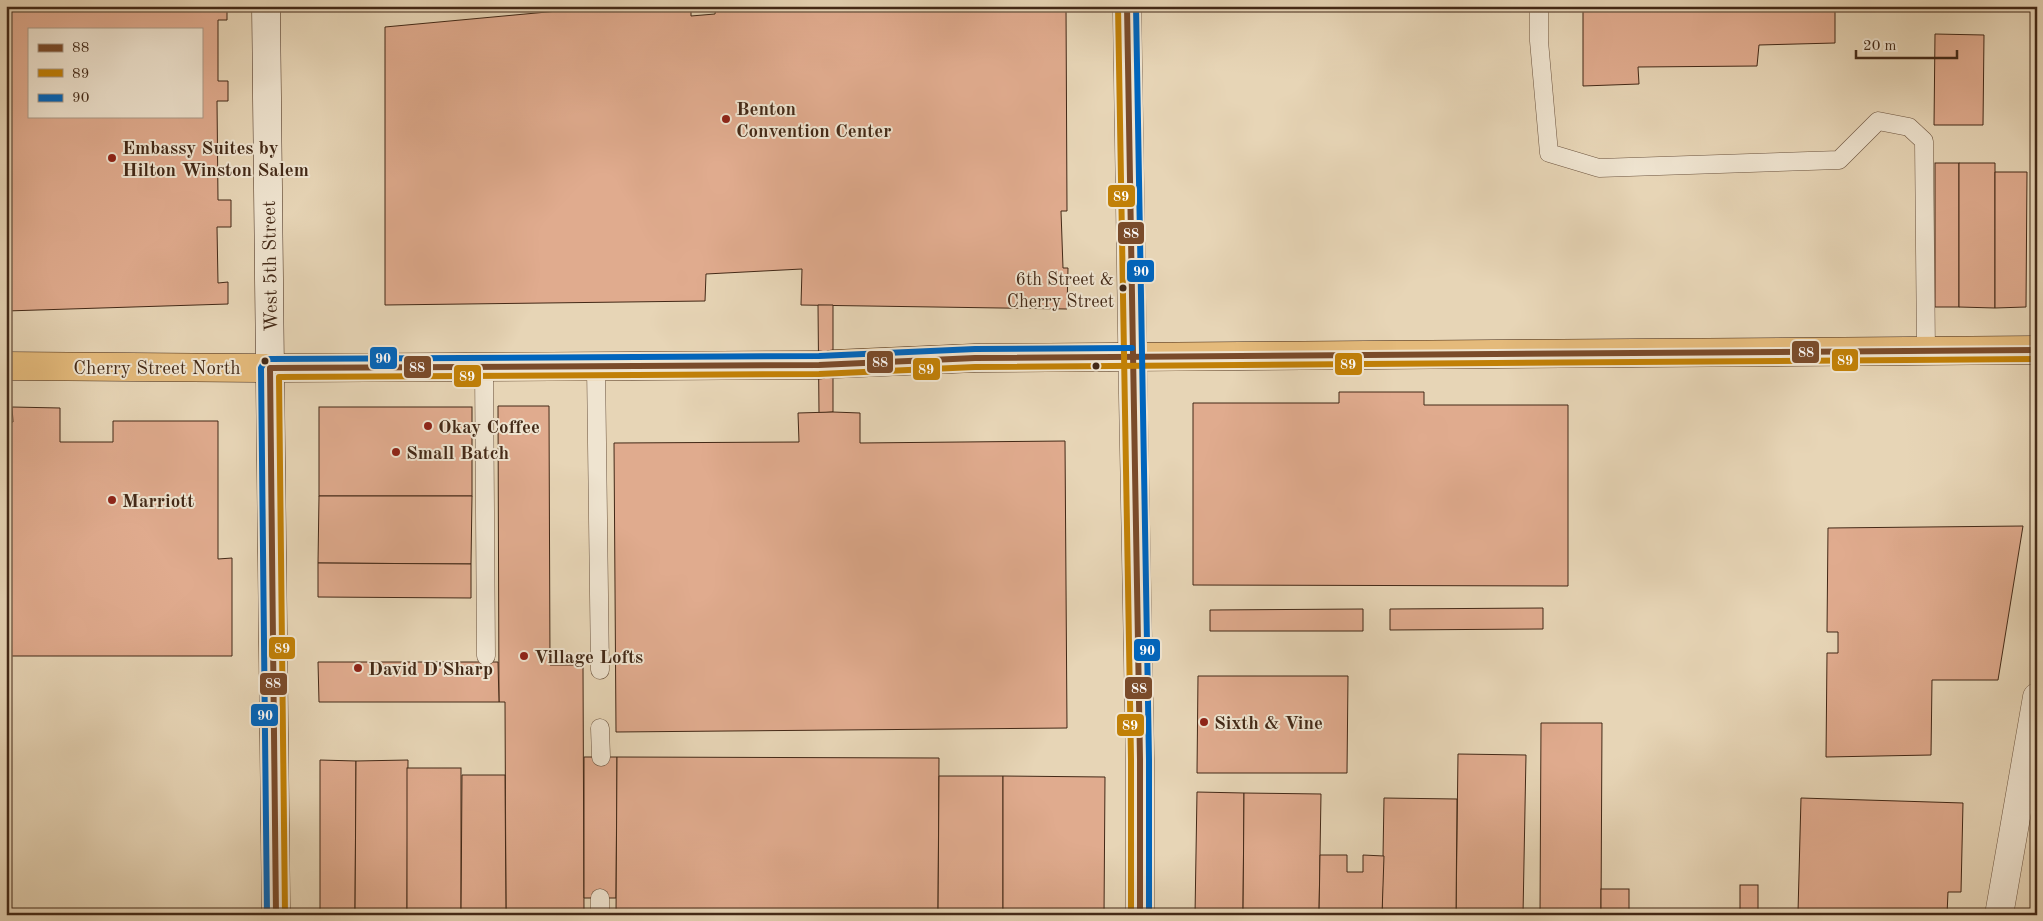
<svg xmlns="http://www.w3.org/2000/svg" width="2043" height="921" viewBox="0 0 2043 921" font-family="'Old Standard TT',serif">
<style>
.building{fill:#e0ab8e;stroke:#432917;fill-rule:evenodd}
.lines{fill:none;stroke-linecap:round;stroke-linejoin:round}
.service-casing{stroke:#6c543f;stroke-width:19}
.minor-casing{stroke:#6c543f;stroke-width:29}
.tertiary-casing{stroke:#6c543f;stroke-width:29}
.secondary-casing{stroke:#432917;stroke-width:29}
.primary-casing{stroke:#432917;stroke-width:29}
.service{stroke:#efe4d0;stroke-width:18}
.minor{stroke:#efe4d0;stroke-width:28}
.tertiary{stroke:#efe4d0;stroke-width:28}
.secondary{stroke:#efe4d0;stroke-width:28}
.primary{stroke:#e4ba7b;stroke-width:28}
.bus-1-casing{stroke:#efe4d0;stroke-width:10}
.bus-2-casing{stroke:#efe4d0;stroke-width:10}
.bus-3-casing{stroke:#efe4d0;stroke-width:10}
.bus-1{stroke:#7a4b2a;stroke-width:6}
.bus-2{stroke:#c18007;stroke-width:6}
.bus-3{stroke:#0065bd;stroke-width:6}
.poi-dot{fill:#8f2418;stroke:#efe4d0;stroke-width:2}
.bus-dot{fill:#432917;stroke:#efe4d0;stroke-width:2}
.labels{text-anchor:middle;stroke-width:4;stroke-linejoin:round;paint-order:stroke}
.bus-label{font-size:18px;fill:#432917;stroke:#efe4d0;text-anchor:end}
.poi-label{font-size:19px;font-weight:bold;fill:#432917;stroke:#efe4d0;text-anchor:start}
.street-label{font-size:19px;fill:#432917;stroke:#efe4d0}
.line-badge{stroke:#efe4d0;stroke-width:2}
.badge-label{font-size:14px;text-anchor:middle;font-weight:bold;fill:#fff}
</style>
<rect width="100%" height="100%" fill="#e7d5b6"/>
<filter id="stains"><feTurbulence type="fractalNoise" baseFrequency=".004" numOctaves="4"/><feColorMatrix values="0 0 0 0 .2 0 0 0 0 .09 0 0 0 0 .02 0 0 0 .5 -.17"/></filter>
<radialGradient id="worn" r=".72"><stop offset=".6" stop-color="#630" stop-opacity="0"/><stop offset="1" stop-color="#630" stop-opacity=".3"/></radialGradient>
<g class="building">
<path d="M 6,6 L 227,6 L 227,20 L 218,20 L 218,81 L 228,81 L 228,101 L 217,101 L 218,200 L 231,200 L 231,227 L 217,227 L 218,283 L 228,282 L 228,304 L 6,311 ZM 29,29 L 201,29 L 201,116 L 29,116 Z"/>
<path d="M 612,6 L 691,6 L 691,16 L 715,14 L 716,6 L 1066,6 L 1067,211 L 1061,211 L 1063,268 L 1068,268 L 1067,309 L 801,305 L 802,269 L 706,274 L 705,301 L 385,305 L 385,27 Z"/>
<path d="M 1583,6 L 1835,6 L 1835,43 L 1759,45 L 1757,66 L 1638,67 L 1639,84 L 1583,86 Z"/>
<path d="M 1935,34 L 1984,35 L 1983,125 L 1934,125 Z"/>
<rect x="1935" y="163" width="24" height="144"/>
<path d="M 1959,163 L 1995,163 L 1995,308 L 1959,307 Z"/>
<path d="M 1995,172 L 2027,172 L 2026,307 L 1995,308 Z"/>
<path d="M 818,305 L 833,305 L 833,412 L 819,413 Z"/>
<path d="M 1339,392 L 1424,392 L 1424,405 L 1568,405 L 1568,586 L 1193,585 L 1193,403 L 1339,403 Z"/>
<path d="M 498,406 L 549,406 L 550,665 L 583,665 L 584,915 L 506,915 L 505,702 L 499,702 Z"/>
<path d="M 12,407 L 60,408 L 60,442 L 113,442 L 113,421 L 218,421 L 218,559 L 232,558 L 232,656 L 6,656 L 6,422 L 13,422 Z"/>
<rect x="319" y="407" width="153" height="89"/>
<path d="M 833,412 L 860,413 L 860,443 L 1065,441 L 1067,728 L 616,732 L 614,443 L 799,442 L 798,413 Z"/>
<path d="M 319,496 L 472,496 L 471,564 L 318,563 Z"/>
<path d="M 2023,526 L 1998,680 L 1932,680 L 1931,755 L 1826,757 L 1827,653 L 1838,653 L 1838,632 L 1827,632 L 1828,528 Z"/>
<path d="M 318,563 L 471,564 L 471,598 L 318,597 Z"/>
<path d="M 1543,608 L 1543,629 L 1390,630 L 1390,609 Z"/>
<path d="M 1363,609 L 1363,631 L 1210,631 L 1210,610 Z"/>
<path d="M 318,662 L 498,662 L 499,702 L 319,702 Z"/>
<path d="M 1198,676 L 1348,676 L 1347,773 L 1197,773 Z"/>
<path d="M 1541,723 L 1602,723 L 1601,915 L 1540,915 Z"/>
<path d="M 1458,754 L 1526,755 L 1523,915 L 1456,915 Z"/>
<path d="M 584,757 L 617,757 L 616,898 L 584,898 Z"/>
<path d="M 617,757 L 939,758 L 938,915 L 616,915 Z"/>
<path d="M 320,760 L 356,761 L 355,915 L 320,915 Z"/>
<path d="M 408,760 L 407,915 L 355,915 L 356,761 Z"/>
<rect x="407" y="768" width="54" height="147"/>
<path d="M 462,775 L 505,775 L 506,915 L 461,915 Z"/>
<path d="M 939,776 L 1003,776 L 1003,915 L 938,915 Z"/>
<path d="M 1003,776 L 1105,777 L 1104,915 L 1003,915 Z"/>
<path d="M 1197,792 L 1244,793 L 1243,915 L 1195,915 Z"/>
<path d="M 1244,793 L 1321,794 L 1319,915 L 1243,915 Z"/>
<path d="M 1384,798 L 1457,799 L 1456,915 L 1382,915 Z"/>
<path d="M 1801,798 L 1963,803 L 1961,892 L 1948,892 L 1947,915 L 1818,915 L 1798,912 Z"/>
<path d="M 1320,855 L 1347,855 L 1347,872 L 1363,872 L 1363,855 L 1384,856 L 1382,915 L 1319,915 Z"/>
<rect x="1740" y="885" width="18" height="30"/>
<rect x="1601" y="889" width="28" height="26"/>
</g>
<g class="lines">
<defs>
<g id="service">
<path d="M 1539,6 L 1539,41 L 1549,153 L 1599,168 L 1839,160 L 1878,121 L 1909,127 L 1924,141 L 1926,352"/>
<path d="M 484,367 L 486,656"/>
<path d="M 596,367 L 600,670"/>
<path d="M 600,728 L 601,757"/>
<path d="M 600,915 L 600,898"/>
</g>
<path id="minor" d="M 1999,915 L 2037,697"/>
<path id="tertiary" d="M 1127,6 L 1133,394 L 1140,759 L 1140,915"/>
<path id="secondary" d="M 266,6 L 276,915"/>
<g id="primary">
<path d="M 833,364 L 975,358 L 2037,350"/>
<path d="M 6,366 L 270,368 L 819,365"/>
</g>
</defs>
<use href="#service" class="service-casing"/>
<use href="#minor" class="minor-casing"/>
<use href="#tertiary" class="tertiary-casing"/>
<use href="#secondary" class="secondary-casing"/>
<use href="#primary" class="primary-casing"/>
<use href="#service" class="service"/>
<use href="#minor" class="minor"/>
<use href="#tertiary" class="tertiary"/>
<use href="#secondary" class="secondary"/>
<use href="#primary" class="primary"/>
<defs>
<g id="bus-1">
<path d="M 1127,6 L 1140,759 L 1140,915"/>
<path d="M 276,915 L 270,368 L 819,365 L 975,358 L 2037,350"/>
</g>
<g id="bus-2">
<path d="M 1118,6 L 1131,759 L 1131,915"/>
<path d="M 285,915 L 279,377 L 819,374 L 975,367 L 2037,359"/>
</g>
<g id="bus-3">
<path d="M 1136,6 L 1149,759 L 1149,915"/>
<path d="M 267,915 L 261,368 L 265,361 L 270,359 L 819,356 L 975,349 L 1132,348"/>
</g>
</defs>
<use href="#bus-1" class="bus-1-casing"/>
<use href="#bus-2" class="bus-2-casing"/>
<use href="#bus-3" class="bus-3-casing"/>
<use href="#bus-1" class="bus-1"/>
<use href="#bus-2" class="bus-2"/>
<use href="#bus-3" class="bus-3"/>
</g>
<g class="poi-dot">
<circle cx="726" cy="119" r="5"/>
<circle cx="112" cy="158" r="5"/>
<circle cx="428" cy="426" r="5"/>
<circle cx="396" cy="452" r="5"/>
<circle cx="112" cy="500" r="5"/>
<circle cx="524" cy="656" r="5"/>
<circle cx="358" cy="668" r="5"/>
<circle cx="1204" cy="722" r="5"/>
</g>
<g class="bus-dot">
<circle cx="1123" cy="288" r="4.5"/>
<circle cx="265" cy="361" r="4.5"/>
<circle cx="1096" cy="366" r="4.5"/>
</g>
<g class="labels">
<g class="bus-label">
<text x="1114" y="285">6th Street &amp;<tspan x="1114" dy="22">Cherry Street</tspan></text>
</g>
<g class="poi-label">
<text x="736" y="115">Benton<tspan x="736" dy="22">Convention Center</tspan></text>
<text x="122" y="154">Embassy Suites by<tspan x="122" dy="22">Hilton Winston Salem</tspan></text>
<text x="438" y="433">Okay Coffee</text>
<text x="406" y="459">Small Batch</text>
<text x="122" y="507">Marriott</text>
<text x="534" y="663">Village Lofts</text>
<text x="368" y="675">David D'Sharp</text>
<text x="1214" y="729">Sixth &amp; Vine</text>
</g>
<g class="street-label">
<text transform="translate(269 266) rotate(-91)" y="7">West 5th Street</text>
<text x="157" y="374">Cherry Street North</text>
</g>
</g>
<g class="line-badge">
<rect x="1107" y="184" width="29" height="24" rx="5" fill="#c18007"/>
<rect x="1117" y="221" width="28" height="24" rx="5" fill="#7a4b2a"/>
<rect x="1126" y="259" width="29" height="24" rx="5" fill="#0065bd"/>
<rect x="1791" y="340" width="29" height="24" rx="5" fill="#7a4b2a"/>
<rect x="369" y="346" width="29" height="24" rx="5" fill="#0065bd"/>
<rect x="1831" y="348" width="28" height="24" rx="5" fill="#c18007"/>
<rect x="866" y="350" width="28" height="24" rx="5" fill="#7a4b2a"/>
<rect x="1334" y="352" width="29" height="24" rx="5" fill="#c18007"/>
<rect x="403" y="355" width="29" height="24" rx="5" fill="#7a4b2a"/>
<rect x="912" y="357" width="29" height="24" rx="5" fill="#c18007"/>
<rect x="453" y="364" width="29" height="24" rx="5" fill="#c18007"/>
<rect x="268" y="636" width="28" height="24" rx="5" fill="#c18007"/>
<rect x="1133" y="638" width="28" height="24" rx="5" fill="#0065bd"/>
<rect x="259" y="672" width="29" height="24" rx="5" fill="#7a4b2a"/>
<rect x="1124" y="676" width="29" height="24" rx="5" fill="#7a4b2a"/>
<rect x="250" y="703" width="29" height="24" rx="5" fill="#0065bd"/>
<rect x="1116" y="713" width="29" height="24" rx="5" fill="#c18007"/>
</g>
<g class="badge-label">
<text x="1121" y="201">89</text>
<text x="1131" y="238">88</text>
<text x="1141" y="276">90</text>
<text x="1806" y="357">88</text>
<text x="383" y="363">90</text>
<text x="1845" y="365">89</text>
<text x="880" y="367">88</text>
<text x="1348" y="369">89</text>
<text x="417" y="372">88</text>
<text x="926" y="374">89</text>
<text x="467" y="381">89</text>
<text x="282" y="653">89</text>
<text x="1147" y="655">90</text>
<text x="273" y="688">88</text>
<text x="1139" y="693">88</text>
<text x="265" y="720">90</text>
<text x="1130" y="730">89</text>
</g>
<rect width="2043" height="921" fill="none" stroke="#e7d5b6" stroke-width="25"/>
<rect x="8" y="8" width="2028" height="906" fill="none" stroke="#432917" stroke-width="2.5"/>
<rect x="12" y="12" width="2018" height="896" fill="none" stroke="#432917"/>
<rect x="28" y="28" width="175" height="90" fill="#efe4d0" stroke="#aa9986"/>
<rect x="38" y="44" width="25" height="8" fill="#7a4b2a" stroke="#aa9986"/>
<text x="72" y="52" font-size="15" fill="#432917">88</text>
<rect x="38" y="69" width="25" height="8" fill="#c18007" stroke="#aa9986"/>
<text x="72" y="78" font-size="15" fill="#432917">89</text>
<rect x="38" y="94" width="25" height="8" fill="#0065bd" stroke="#aa9986"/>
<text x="72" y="102" font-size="15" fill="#432917">90</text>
<path d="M1856 50v8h101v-8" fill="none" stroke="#432917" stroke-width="2.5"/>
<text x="1863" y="50" font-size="15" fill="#432917" stroke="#efe4d0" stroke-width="4" paint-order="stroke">20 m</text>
<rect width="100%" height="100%" filter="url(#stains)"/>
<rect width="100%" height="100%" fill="url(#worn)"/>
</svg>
